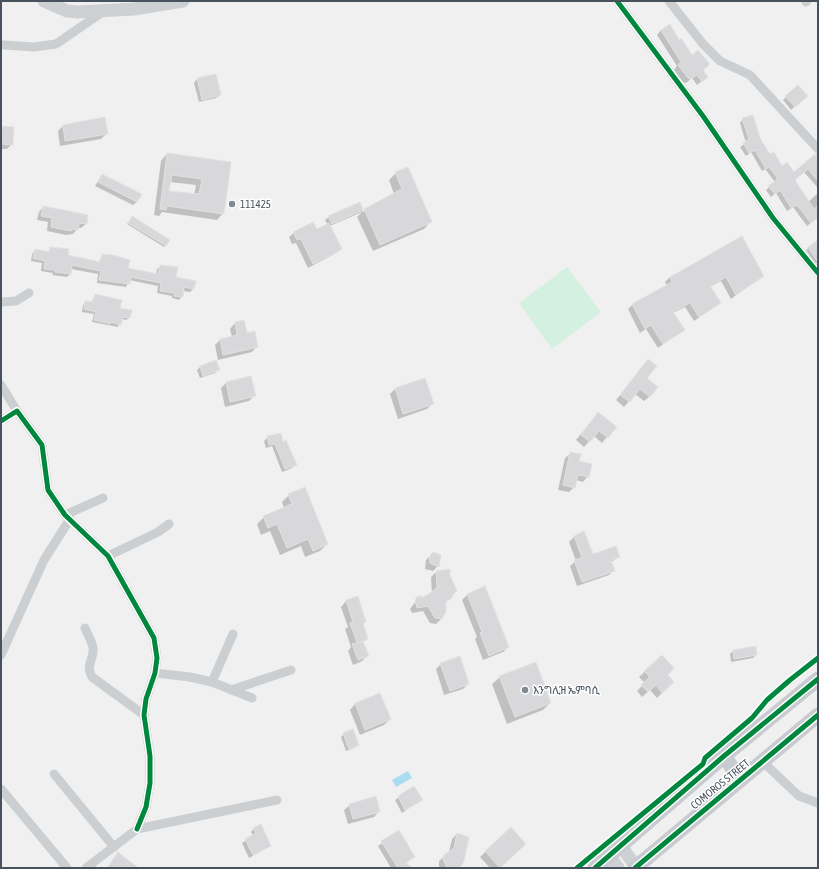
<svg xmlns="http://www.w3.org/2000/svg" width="819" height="869" viewBox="0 0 819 869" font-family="'Asap Condensed','Noto Sans Ethiopic',sans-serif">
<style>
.green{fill:#d4f0e0}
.water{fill:#a9ddef}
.shadow{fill:#0003;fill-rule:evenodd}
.building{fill:#d8d8db;stroke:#e2e2e3;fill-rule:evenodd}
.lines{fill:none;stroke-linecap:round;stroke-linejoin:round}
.street{stroke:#cccfd1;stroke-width:9}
.secondary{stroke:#ced1d4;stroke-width:13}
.primary{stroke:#c8cbcf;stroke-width:15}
.cycleway-casing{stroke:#fff;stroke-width:8}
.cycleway{stroke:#00873e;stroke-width:5}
.poi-dot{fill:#828990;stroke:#fff;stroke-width:1.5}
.labels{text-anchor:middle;stroke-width:3;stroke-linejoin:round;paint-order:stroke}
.poi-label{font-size:11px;fill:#47525d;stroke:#fff;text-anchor:start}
.street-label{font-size:11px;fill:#47525d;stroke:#fff}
</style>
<rect width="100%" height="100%" fill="#f1f0f0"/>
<path class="green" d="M 567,267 L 601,312 L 552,349 L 519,303 Z"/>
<path class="water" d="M 408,771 L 412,778 L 396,787 L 392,780 Z"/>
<g class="shadow">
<path d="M 661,30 L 691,57 L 707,66 L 702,71 L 702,81 L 697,85 L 692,78 L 686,83 L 683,82 L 674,70 L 677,66 L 657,35 Z"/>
<path d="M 197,79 L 220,95 L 216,98 L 199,102 L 194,83 Z"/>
<path d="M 798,86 L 806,95 L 791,110 L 783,100 Z"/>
<path d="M 104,118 L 107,133 L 101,139 L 60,146 L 58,131 L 63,126 Z"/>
<path d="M 743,119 L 770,156 L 782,167 L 794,173 L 818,158 L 818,188 L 804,172 L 794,180 L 808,202 L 818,193 L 818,217 L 807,226 L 793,207 L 787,211 L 776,193 L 771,197 L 766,190 L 775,182 L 765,169 L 762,171 L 751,152 L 746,156 L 740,147 L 746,143 L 740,123 Z"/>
<path d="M 1,127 L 12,144 L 7,149 L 1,149 Z"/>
<path d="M 167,154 L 230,163 L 223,213 L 217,220 L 162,212 L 159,216 L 154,215 L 161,161 ZM 170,182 L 196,185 L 194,195 L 168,192 Z"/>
<path d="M 396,173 L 431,221 L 424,229 L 373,251 L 357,217 L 362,212 L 330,226 L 341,249 L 336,253 L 308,268 L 296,243 L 292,244 L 289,237 L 294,233 L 316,231 L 328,225 L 325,220 L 329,217 L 359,203 L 363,212 L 394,194 L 389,180 Z"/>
<path d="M 102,175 L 140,195 L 137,202 L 133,205 L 95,186 Z"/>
<path d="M 43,207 L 87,216 L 86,224 L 81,228 L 78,228 L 73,234 L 66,235 L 47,231 L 48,222 L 37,220 L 39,212 Z"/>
<path d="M 131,219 L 169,240 L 165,246 L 164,247 L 127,224 Z"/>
<path d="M 818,241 L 818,262 L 815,264 L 806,250 Z"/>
<path d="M 51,248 L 67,256 L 98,263 L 103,255 L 126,268 L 156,275 L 157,269 L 161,266 L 175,278 L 193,289 L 190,292 L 183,291 L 182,296 L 179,300 L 172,298 L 172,296 L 157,293 L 158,286 L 129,280 L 126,287 L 97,283 L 98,274 L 71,269 L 70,274 L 67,277 L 52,275 L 53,273 L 41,271 L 42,263 L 31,261 L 32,254 L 35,250 L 47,253 Z"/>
<path d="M 762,276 L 731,299 L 721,281 L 710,287 L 720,303 L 694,321 L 685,307 L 673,313 L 683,330 L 658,348 L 646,329 L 640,333 L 628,309 L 633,304 L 667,286 L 665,282 L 670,277 Z"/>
<path d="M 95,295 L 119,308 L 130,311 L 129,318 L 126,320 L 121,319 L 118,327 L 92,322 L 94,314 L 82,312 L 83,305 L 86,302 L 91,303 Z"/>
<path d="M 243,321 L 246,334 L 257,346 L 252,352 L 218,360 L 215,345 L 220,340 L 232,337 L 230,329 L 235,323 Z"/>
<path d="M 643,366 L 650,396 L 644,401 L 635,394 L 624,407 L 616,400 Z"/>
<path d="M 200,367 L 218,370 L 215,373 L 200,378 L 197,370 Z"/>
<path d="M 250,377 L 254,396 L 249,401 L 225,407 L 221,388 L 226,383 Z"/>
<path d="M 424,379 L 433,403 L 427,409 L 398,419 L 390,394 L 395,389 Z"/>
<path d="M 593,419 L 615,427 L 602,443 L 594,436 L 584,447 L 576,440 Z"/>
<path d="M 268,437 L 282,443 L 295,465 L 292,468 L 282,472 L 272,446 L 266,448 L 264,441 Z"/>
<path d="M 571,453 L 588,476 L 583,482 L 576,480 L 574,487 L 569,492 L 558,490 L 565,458 Z"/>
<path d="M 289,495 L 327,544 L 320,551 L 305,557 L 301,546 L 280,555 L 270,531 L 261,535 L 257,524 L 264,517 L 284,508 L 282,502 Z"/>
<path d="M 584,533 L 593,555 L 619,557 L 611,562 L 614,570 L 609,575 L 577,586 L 570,566 L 576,561 L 569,542 L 574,537 Z"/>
<path d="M 436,553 L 440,556 L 438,566 L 433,571 L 425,569 L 426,560 L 432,554 Z"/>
<path d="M 449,570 L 449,575 L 456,591 L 444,604 L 442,618 L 436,624 L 430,623 L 423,611 L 412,613 L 410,609 L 419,597 L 424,598 L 432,593 L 431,577 L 436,572 Z"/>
<path d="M 484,588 L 508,647 L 503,652 L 483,660 L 475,639 L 477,637 L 462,600 L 467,595 Z"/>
<path d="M 346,601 L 365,622 L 362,625 L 367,639 L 363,642 L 367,656 L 362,661 L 353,665 L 348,651 L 351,647 L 345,629 L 348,627 L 341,607 Z"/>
<path d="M 733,651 L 756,655 L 753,658 L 731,662 L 730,654 Z"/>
<path d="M 662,656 L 668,687 L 657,698 L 650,690 L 642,697 L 637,691 L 645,683 L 639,677 Z"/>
<path d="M 441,664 L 468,684 L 463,689 L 444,695 L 436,669 Z"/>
<path d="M 500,677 L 550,703 L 543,710 L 507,724 L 492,684 Z"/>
<path d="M 380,694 L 390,719 L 384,725 L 360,735 L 350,710 L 355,704 Z"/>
<path d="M 344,734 L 358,745 L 354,748 L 346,751 L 341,737 Z"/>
<path d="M 414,787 L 421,800 L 402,813 L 395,800 Z"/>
<path d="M 350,805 L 379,811 L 374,817 L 348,824 L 344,810 Z"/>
<path d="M 254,828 L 270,846 L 249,858 L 242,843 L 253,836 L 251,832 Z"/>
<path d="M 511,828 L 520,849 L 499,868 L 490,868 L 480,857 Z"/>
<path d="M 398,832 L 414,857 L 405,864 L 410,868 L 391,868 L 378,846 Z"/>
<path d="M 457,834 L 459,868 L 439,868 L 439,861 L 449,852 L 452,839 Z"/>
</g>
<g class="building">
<path d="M 670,24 L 679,40 L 681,38 L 692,55 L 698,50 L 709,63 L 708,66 L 703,70 L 708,77 L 702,82 L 697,75 L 691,79 L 688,78 L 678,65 L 681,62 L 661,30 Z"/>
<path d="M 216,74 L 221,95 L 202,100 L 197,78 Z"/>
<path d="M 798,85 L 808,96 L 795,107 L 785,96 Z"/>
<path d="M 753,115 L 760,138 L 770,154 L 774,152 L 782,166 L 787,162 L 794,172 L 815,154 L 818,155 L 818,181 L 808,169 L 795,180 L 814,209 L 818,206 L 818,218 L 811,223 L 797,205 L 791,208 L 780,190 L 775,194 L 768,186 L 778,179 L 769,167 L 766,169 L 755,150 L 749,153 L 743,143 L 749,139 L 742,118 Z"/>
<path d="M 105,117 L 108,134 L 65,141 L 63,125 Z"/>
<path d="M 1,126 L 14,127 L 13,145 L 1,144 Z"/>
<path d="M 167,153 L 231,162 L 224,214 L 167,206 L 166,210 L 160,209 ZM 172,175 L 202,179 L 199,194 L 169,191 Z"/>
<path d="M 408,167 L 432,222 L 380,245 L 364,209 L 402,189 L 395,172 Z"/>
<path d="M 102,174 L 142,194 L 137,202 L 98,182 Z"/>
<path d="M 360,202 L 363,210 L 332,224 L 328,216 Z"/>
<path d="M 43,206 L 88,215 L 87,224 L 79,223 L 78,230 L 72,229 L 71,231 L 51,227 L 52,218 L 41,216 Z"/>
<path d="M 132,216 L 170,240 L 166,246 L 128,223 Z"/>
<path d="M 313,222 L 317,229 L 329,223 L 342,249 L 313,264 L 301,239 L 297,240 L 293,232 Z"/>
<path d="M 742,236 L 764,276 L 736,295 L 726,277 L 710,286 L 721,303 L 699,317 L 690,303 L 673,312 L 685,330 L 663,344 L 651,325 L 645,329 L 632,304 L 672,282 L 670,277 Z"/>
<path d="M 818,240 L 818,262 L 808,247 Z"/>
<path d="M 50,247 L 69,249 L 68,255 L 100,262 L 102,254 L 113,255 L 130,260 L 128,268 L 158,274 L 160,265 L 178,267 L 176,277 L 196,281 L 194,289 L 184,287 L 183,297 L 174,296 L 175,293 L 160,291 L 161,283 L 131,277 L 130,284 L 99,280 L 101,271 L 72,265 L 71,274 L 55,272 L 55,270 L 44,269 L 45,261 L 33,258 L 35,249 L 49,252 Z"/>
<path d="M 95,294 L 122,300 L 120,308 L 132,310 L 130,318 L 123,317 L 121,325 L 111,322 L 110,324 L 94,320 L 96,312 L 84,309 L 85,301 L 93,302 Z"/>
<path d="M 244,320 L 247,333 L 255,331 L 258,347 L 223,355 L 220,339 L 237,335 L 235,322 Z"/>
<path d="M 648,359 L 657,366 L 647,378 L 658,387 L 650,397 L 640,389 L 630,402 L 620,395 Z"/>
<path d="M 216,360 L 220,370 L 203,376 L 200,366 Z"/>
<path d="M 251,376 L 256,396 L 230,402 L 226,382 Z"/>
<path d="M 425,378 L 434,404 L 403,414 L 395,388 Z"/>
<path d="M 598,412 L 617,427 L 608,438 L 599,431 L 590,442 L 581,435 Z"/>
<path d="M 281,433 L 283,442 L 286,440 L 297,465 L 285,469 L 275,444 L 269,445 L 267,436 Z"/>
<path d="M 570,452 L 581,454 L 579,461 L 592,464 L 589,477 L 578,475 L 575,488 L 563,485 Z"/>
<path d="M 305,487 L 328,544 L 313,551 L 308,539 L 287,548 L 277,524 L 268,528 L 263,516 L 292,504 L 288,494 Z"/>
<path d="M 584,531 L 593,554 L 616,546 L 620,557 L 611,560 L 615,571 L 582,582 L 574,560 L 582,558 L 574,536 Z"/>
<path d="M 433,552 L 441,555 L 439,567 L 430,563 L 429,557 Z"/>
<path d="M 450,569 L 450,575 L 457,591 L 454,593 L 451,599 L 446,601 L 446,612 L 442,619 L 435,618 L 428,606 L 417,608 L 415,600 L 418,596 L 424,597 L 437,588 L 436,571 Z"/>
<path d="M 485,586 L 509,647 L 489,656 L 480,633 L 482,632 L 467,594 Z"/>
<path d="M 358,596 L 366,622 L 363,623 L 368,639 L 358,643 L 363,641 L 369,656 L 358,660 L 352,644 L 357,643 L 350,623 L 353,622 L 346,600 Z"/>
<path d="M 756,646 L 757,655 L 734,659 L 733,650 Z"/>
<path d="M 662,655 L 674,668 L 668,675 L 674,682 L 662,693 L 656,685 L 648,692 L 641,685 L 650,677 L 644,671 Z"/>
<path d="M 460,656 L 469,684 L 450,691 L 440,663 Z"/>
<path d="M 536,662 L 551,703 L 515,717 L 499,676 Z"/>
<path d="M 380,693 L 391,719 L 365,730 L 355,703 Z"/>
<path d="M 353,729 L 359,745 L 349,749 L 343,733 Z"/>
<path d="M 414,786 L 423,800 L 405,810 L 398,796 Z"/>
<path d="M 376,796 L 380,812 L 353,819 L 349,804 Z"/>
<path d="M 261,824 L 271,846 L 253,855 L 245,839 L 256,833 L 253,828 Z"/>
<path d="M 511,827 L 526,844 L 500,868 L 485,851 Z"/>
<path d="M 399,830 L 415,857 L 406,863 L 412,868 L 398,868 L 381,841 Z"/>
<path d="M 457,833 L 469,837 L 464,861 L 460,868 L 447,868 L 443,859 L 444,855 L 454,848 Z"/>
<path d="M 118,852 L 124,857 L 139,868 L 107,868 Z"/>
</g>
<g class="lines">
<g class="street">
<path d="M 617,1 L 703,116 L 773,218 L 818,273"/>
<path d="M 669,1 L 703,44 L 720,61 L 750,75 L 818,149"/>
<path d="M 806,2 L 807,1"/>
<path d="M 4,45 L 34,47 L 56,44 L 104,11"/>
<path d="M 1,302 L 16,301 L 29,293"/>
<path d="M 1,385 L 17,411"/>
<path d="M 1,421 L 17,411 L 42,445 L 48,490 L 65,515 L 108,556 L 154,638 L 157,658 L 155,673 L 146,699 L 144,715 L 150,756 L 150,783 L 146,807 L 137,829"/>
<path d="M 65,515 L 103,498"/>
<path d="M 108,556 L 158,532 L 169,524"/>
<path d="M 85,628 C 87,634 93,642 93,649 C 94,660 85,664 92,677 L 144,715"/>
<path d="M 1,655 L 44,560 L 70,519"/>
<path d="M 155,673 L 190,677 L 212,682 L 252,698"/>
<path d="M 212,682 L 233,634"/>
<path d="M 231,690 L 291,670"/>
<path d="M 763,762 L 799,796 L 818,803"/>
<path d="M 54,774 L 114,847"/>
<path d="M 1,789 L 67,868"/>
<path d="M 86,868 L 137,829 L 277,800"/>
</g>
<g class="secondary">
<path d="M 44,1 L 67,11 L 78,12 L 134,9 L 183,1"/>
<path d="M 621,846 L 637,868"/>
<path d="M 609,856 L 618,868"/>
</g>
<g class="primary">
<path d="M 724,756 L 740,779"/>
<path d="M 595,868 L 724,756 L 818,679"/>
<path d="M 635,868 L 818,715"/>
</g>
<defs>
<g id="cycleway">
<path d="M 617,1 L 703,116 L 773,218 L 818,273"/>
<path d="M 1,421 L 17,411 L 42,445 L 48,490 L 65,515 L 108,556 L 154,638 L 157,658 L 155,673 L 146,699 L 144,715 L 150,756 L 150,783 L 146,807 L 137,829"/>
<path d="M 577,868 L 703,764 L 705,758 L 752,718 L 767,700 L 790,680 L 818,658"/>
<path d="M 595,868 L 724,756 L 818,679"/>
<path d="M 635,868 L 818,715"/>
</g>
</defs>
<use href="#cycleway" class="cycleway-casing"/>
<use href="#cycleway" class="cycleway"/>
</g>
<g class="poi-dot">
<circle cx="232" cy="204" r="4"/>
<circle cx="525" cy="690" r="4"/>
</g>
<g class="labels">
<g class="poi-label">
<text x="240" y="208">111425</text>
<text x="533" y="694">እንግሊዝ ኤምባሲ</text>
</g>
<g class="street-label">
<text transform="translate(720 784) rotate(-39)" y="4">COMOROS STREET</text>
</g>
</g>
<rect width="819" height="869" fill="none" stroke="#47525d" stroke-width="4"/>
</svg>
